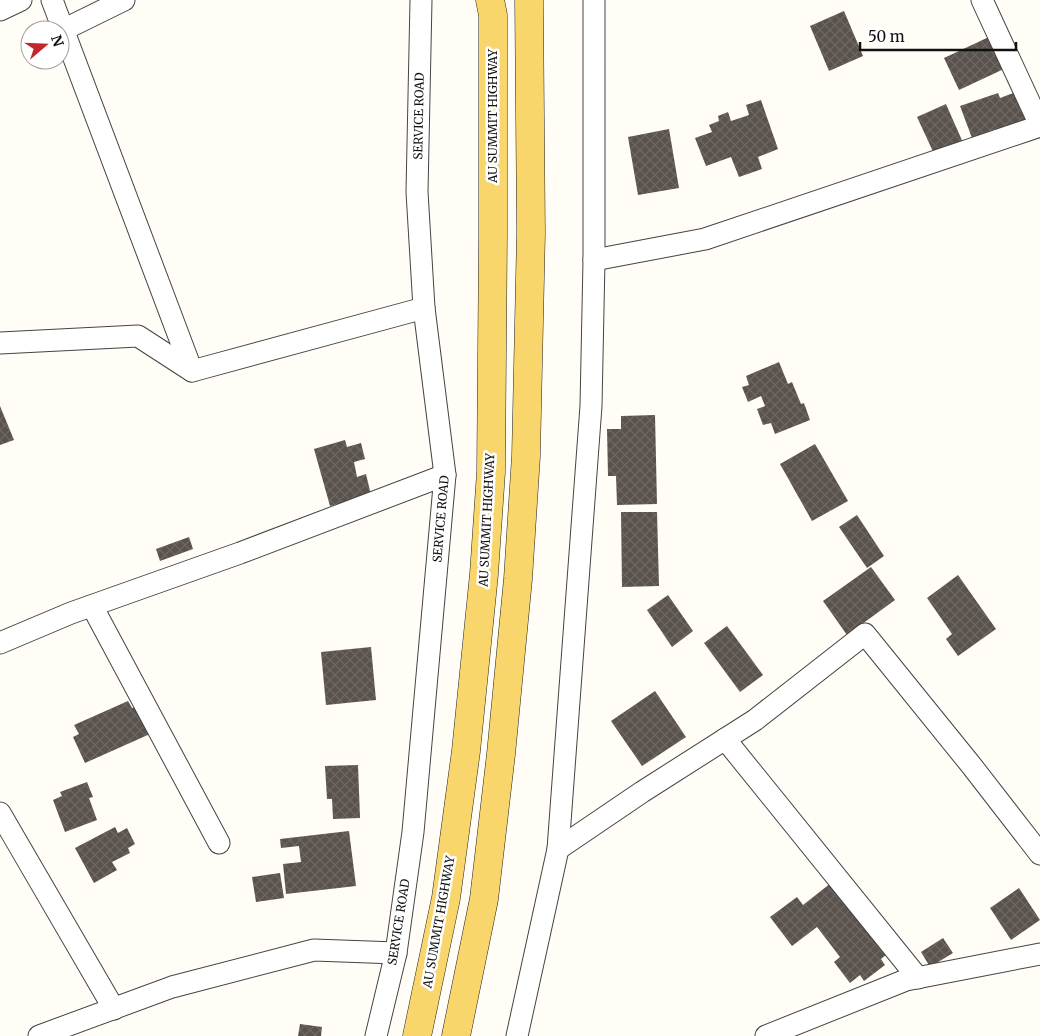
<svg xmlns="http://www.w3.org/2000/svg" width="1040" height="1036" viewBox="0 0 1040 1036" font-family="Merriweather,serif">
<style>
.building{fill:url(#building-cross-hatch)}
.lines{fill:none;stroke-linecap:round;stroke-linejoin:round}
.minor-casing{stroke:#444;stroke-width:23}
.major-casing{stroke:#222;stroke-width:29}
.minor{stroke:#fff;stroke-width:21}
.major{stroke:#f9d66b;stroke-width:28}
.labels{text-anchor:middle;stroke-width:5;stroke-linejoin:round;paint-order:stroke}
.street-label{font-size:12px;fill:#111;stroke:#fff}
</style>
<defs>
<pattern id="building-cross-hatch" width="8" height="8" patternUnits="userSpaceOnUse" patternTransform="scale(1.25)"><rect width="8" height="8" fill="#5a524d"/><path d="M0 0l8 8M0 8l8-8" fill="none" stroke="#6d6662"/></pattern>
</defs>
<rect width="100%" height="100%" fill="#fffdf5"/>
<g class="building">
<path d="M 844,11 L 863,56 L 829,71 L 810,26 Z"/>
<path d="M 991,36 L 1006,68 L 959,90 L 944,58 Z"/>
<path d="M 1021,90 L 1031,120 L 996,132 L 995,129 L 972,138 L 960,106 L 998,93 L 1000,98 Z"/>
<path d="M 761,100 L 778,149 L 758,157 L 762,169 L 739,177 L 731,157 L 706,166 L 695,138 L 712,132 L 709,125 L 719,121 L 718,116 L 728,112 L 731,121 L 749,115 L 746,105 Z"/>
<path d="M 946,104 L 964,145 L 936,158 L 917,117 Z"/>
<path d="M 669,129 L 679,188 L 638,195 L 628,137 Z"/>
<path d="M 779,362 L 788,384 L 792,382 L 801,404 L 804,403 L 810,420 L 775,434 L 771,423 L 763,425 L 757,409 L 765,406 L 761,396 L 748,402 L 742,387 L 749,385 L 746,376 Z"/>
<path d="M 0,406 L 14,440 L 0,445 Z"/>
<path d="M 655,415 L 657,504 L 617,505 L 616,476 L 608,476 L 607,429 L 621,429 L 621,416 Z"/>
<path d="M 345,440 L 347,447 L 361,443 L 365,459 L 354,462 L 357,477 L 366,474 L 371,495 L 330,506 L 314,449 Z"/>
<path d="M 815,444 L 848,501 L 812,521 L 780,464 Z"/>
<path d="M 621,512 L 657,512 L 659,586 L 622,587 Z"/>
<path d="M 857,515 L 884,556 L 867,568 L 839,527 Z"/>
<path d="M 189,537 L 193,549 L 160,561 L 156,549 Z"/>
<path d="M 871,567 L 895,600 L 847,635 L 823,601 Z"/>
<path d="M 958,575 L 996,629 L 958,656 L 946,639 L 952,634 L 927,598 Z"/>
<path d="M 668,595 L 693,631 L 672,647 L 647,610 Z"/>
<path d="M 727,626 L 763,675 L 740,692 L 704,643 Z"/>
<path d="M 371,647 L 376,700 L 326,705 L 321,652 Z"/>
<path d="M 655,691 L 686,737 L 642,766 L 611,721 Z"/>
<path d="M 128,701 L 132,708 L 137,706 L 150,734 L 85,763 L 73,737 L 79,734 L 74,725 Z"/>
<path d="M 358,765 L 360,818 L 333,819 L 332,799 L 327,799 L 325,766 Z"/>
<path d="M 87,782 L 93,797 L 89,798 L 97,820 L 65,832 L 53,800 L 62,796 L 60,792 Z"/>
<path d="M 115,827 L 118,833 L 127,828 L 135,844 L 128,848 L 130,853 L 112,862 L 117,870 L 94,883 L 75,848 Z"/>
<path d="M 349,831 L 356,886 L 286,894 L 283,864 L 301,862 L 299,846 L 281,848 L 280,839 Z"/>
<path d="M 280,873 L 284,898 L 256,902 L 252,877 Z"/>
<path d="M 831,883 L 891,951 L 881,959 L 885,965 L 864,981 L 860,975 L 850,983 L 834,962 L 840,957 L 817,927 L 792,946 L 770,917 L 797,897 L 803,905 Z"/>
<path d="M 1019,888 L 1040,920 L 1011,940 L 990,908 Z"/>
<path d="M 943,938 L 953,953 L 930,967 L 921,952 Z"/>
<path d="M 300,1024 L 322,1027 L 321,1036 L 298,1036 Z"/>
</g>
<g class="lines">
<defs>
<g id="minor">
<path d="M 52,0 L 192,371"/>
<path d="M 982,0 L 1040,125"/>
<path d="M 0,10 L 21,0"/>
<path d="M 63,30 L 124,0"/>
<path d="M 594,260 L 705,239 L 1040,126"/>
<path d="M 0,343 L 138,336 L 192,371 L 424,308"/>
<path d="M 92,606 L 219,843"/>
<path d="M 0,643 L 71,613 L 240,553 L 445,475"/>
<path d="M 725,739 L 918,978"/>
<path d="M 0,813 L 114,1009"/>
<path d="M 558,849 L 642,792 L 755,720 L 865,634 L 971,765 L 1040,854"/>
<path d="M 39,1036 L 172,987 L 314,950 L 396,953"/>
<path d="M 376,1036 L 396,953 L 413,832 L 445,475 L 424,308 L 417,192 L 421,0"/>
<path d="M 517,1036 L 558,849 L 591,406 L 594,260 L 594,0"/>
<path d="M 766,1036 L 906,980 L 1040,954"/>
</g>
<g id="major">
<path d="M 417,1036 L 446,898 L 466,751 L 484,574 L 491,472 L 493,235 L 493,15 L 490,0"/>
<path d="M 456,1036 L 484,899 L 501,754 L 518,579 L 526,456 L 531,233 L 529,0"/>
</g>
</defs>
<use href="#minor" class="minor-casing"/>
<use href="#major" class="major-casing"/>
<use href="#minor" class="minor"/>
<use href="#major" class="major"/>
</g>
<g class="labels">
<g class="street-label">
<text transform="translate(419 116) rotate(-89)" y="4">SERVICE ROAD</text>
<text transform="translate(493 116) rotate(-90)" y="4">AU SUMMIT HIGHWAY</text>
<text transform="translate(441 519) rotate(-85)" y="4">SERVICE ROAD</text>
<text transform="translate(487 520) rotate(-87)" y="4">AU SUMMIT HIGHWAY</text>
<text transform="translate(399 922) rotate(-81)" y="4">SERVICE ROAD</text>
<text transform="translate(439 922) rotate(-80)" y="4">AU SUMMIT HIGHWAY</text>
</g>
</g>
<g transform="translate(45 45) rotate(71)"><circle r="24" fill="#ffffff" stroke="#a0a0a0"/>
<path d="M0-4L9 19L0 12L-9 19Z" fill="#c4262e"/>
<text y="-8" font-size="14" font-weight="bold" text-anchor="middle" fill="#111111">N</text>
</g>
<path d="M860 42v8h156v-8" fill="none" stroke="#111111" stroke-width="2.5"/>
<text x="868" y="42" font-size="15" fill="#111111" stroke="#ffffff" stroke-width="4" paint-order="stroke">50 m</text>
</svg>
